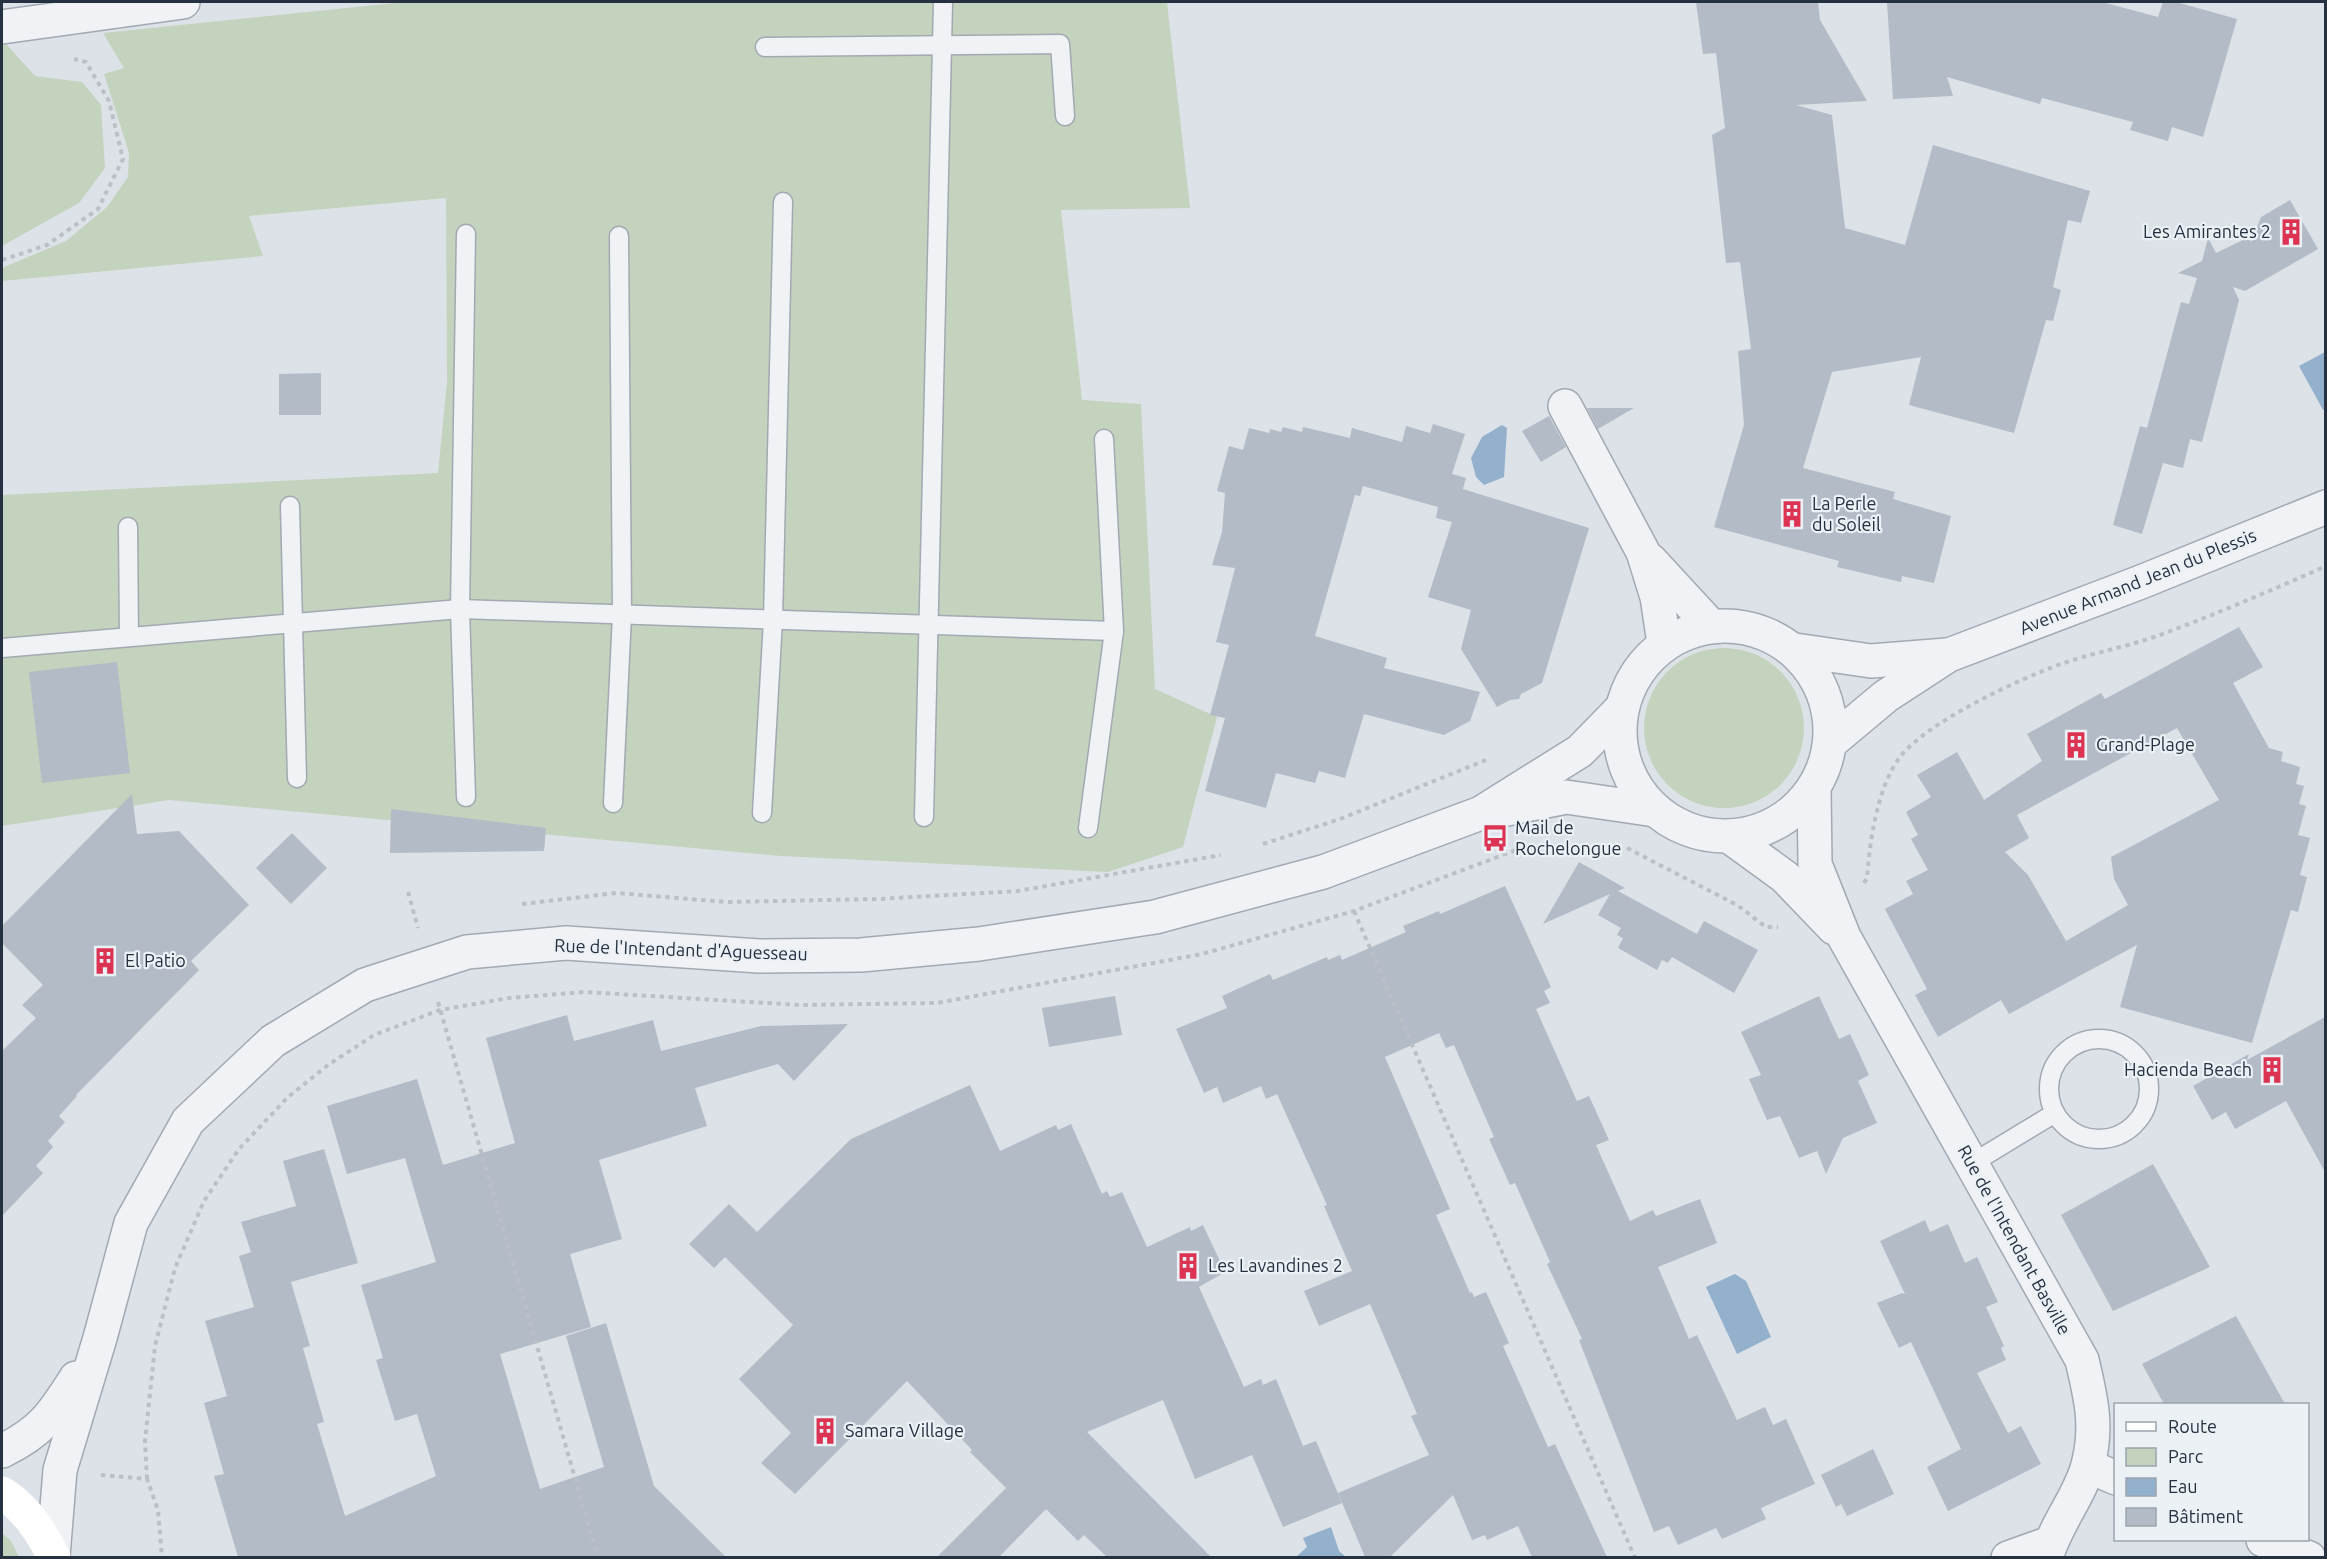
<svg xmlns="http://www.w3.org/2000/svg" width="2327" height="1559" viewBox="0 0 2327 1559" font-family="Ubuntu,sans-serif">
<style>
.green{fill:#c3d3bd}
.water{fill:#93b1cd}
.building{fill:#b3bbc6;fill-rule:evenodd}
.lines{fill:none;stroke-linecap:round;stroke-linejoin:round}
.service-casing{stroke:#a2a9b2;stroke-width:21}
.minor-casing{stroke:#a2a9b2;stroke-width:36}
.tertiary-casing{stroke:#a2a9b2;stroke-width:36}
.path{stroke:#bbc0c7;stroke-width:4;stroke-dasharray:4.5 4.5;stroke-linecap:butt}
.service{stroke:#f0f2f6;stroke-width:18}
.minor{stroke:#f0f2f6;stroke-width:33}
.tertiary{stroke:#f0f2f6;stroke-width:33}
.secondary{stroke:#fff;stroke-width:33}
.labels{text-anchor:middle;stroke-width:4.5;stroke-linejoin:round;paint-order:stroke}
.poi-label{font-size:18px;fill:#253040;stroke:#ecf1f6;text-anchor:start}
.street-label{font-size:18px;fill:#253040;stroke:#ecf1f6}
</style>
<rect width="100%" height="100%" fill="#dde2e8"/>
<g class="green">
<path d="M 405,2 L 1167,2 L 1190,208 L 1061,210 L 1082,400 L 1141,404 L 1155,689 L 1217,717 L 1183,847 L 1108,872 L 781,856 L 169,800 L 2,826 L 2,495 L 438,473 L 447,382 L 446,198 L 249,216 L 263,256 L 2,281 L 2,268 L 66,241 L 107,207 L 128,177 L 129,153 L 104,74 L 124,68 L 103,33 Z"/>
<path d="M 2,45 L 7,45 L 35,76 L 82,82 L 101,105 L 105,168 L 79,203 L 2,246 Z"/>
<circle cx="1724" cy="728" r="80"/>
<path d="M 2,1533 L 11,1541 L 19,1557 L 2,1557 Z"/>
</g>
<g class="water">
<path d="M 2325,352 L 2326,408 L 2323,410 L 2299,366 Z"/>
<path d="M 1502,425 L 1507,428 L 1504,477 L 1484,485 L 1476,477 L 1471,458 L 1482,437 Z"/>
<path d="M 1735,1274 L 1746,1281 L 1771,1337 L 1737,1354 L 1706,1287 Z"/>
<path d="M 1331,1527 L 1339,1551 L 1346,1557 L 1296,1557 L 1307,1547 L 1303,1538 Z"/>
</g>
<g class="building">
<path d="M 1696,2 L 1818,2 L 1820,20 L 1867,101 L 1796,105 L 1832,115 L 1845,228 L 1905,245 L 1933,145 L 2090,191 L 2081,223 L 2068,220 L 2053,287 L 2061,290 L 2053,321 L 2046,320 L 2014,433 L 1909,405 L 1921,357 L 1832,372 L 1803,468 L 1895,492 L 1893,499 L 1951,516 L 1934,583 L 1902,576 L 1901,582 L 1837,567 L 1839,561 L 1714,527 L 1744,425 L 1738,351 L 1751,349 L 1740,262 L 1726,263 L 1712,135 L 1725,128 L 1716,53 L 1703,54 Z"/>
<path d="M 1887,2 L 2102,2 L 2158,17 L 2163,2 L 2176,2 L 2237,19 L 2203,137 L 2172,127 L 2168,141 L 2130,130 L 2133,122 L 2042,98 L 2040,104 L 1947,77 L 1953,96 L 1893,99 Z"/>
<path d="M 2290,200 L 2318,249 L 2245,291 L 2233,287 L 2239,300 L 2202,442 L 2190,439 L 2183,468 L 2163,463 L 2142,534 L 2113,525 L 2140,426 L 2147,428 L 2181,302 L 2189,304 L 2197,278 L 2178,273 L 2202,261 L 2208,238 L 2216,253 L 2245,239 L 2252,241 L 2261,217 Z"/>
<path d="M 321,373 L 321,415 L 279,415 L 279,374 Z"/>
<path d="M 1587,408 L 1634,408 L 1598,429 Z"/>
<path d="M 1549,416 L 1566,447 L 1541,462 L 1522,431 Z"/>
<path d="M 1433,424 L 1465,434 L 1452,474 L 1466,478 L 1463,489 L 1589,528 L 1542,683 L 1521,694 L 1519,699 L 1510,700 L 1497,707 L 1461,649 L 1471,610 L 1428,597 L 1452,522 L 1436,518 L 1438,507 L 1363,486 L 1360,496 L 1355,495 L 1315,636 L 1387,658 L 1384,668 L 1480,692 L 1470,721 L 1444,735 L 1364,714 L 1345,778 L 1319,771 L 1315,783 L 1276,773 L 1266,808 L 1205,791 L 1225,718 L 1210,715 L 1229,645 L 1216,642 L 1235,568 L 1212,565 L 1222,532 L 1225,493 L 1217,491 L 1229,446 L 1243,450 L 1249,428 L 1269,433 L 1270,429 L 1281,432 L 1283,427 L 1302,432 L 1303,427 L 1350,438 L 1352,428 L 1402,442 L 1406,426 L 1430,433 Z"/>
<path d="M 2239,627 L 2263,667 L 2233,683 L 2269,748 L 2283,752 L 2281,761 L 2300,767 L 2296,784 L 2304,786 L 2299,804 L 2306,806 L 2298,835 L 2310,838 L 2300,875 L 2307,877 L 2298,912 L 2291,910 L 2252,1043 L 2120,1007 L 2137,945 L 2009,1014 L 2001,1000 L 1938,1037 L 1915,995 L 1927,989 L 1885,909 L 1913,894 L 1906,881 L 1928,870 L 1911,839 L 1918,835 L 1906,812 L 1931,797 L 1917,775 L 1957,752 L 1984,800 L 2042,761 L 2027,734 L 2101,693 L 2105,699 ZM 2177,728 L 2219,800 L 2111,857 L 2114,879 L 2128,905 L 2066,941 L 2028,875 L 2005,852 L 2029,838 L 2017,815 Z"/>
<path d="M 117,662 L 130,773 L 42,783 L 29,672 Z"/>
<path d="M 132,794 L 137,834 L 179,831 L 249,905 L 191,961 L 199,970 L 76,1095 L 77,1096 L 59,1116 L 65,1122 L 48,1141 L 53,1147 L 36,1166 L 43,1173 L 2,1216 L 2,1051 L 36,1018 L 22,1005 L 43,985 L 2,943 L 2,926 Z"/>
<path d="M 391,809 L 546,828 L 544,851 L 390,853 Z"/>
<path d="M 292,833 L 327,868 L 291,904 L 256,868 Z"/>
<path d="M 1579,862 L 1625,888 L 1618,891 L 1697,934 L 1704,921 L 1758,950 L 1734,993 L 1672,957 L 1668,963 L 1662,960 L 1657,970 L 1618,948 L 1623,938 L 1617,935 L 1621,928 L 1598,915 L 1610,894 L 1543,924 Z"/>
<path d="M 1505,886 L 1551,987 L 1544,991 L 1550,1003 L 1536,1009 L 1577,1101 L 1589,1096 L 1609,1140 L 1596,1145 L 1630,1221 L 1653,1210 L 1656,1216 L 1700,1199 L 1717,1243 L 1658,1267 L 1689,1339 L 1697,1335 L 1737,1420 L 1765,1407 L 1773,1425 L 1786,1419 L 1815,1484 L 1761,1508 L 1766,1519 L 1722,1539 L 1716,1528 L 1678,1545 L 1669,1526 L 1654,1532 L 1579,1340 L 1582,1339 L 1547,1264 L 1550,1262 L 1515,1183 L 1510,1185 L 1489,1139 L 1494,1137 L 1454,1045 L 1446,1048 L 1439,1033 L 1385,1057 L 1450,1209 L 1436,1215 L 1470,1293 L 1472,1292 L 1474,1297 L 1486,1292 L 1509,1343 L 1503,1346 L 1548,1447 L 1555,1444 L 1607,1557 L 1532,1557 L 1518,1526 L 1487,1540 L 1485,1535 L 1472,1540 L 1453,1495 L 1390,1557 L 1365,1557 L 1338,1493 L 1429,1455 L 1411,1416 L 1417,1414 L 1370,1304 L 1319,1326 L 1304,1291 L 1352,1271 L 1324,1206 L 1327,1205 L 1277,1094 L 1266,1099 L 1261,1086 L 1223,1103 L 1217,1087 L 1204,1093 L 1176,1029 L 1227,1008 L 1222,996 L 1270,974 L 1273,980 L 1327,957 L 1328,960 L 1340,955 L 1342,960 L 1406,932 L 1403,926 L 1439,911 L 1440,914 Z"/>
<path d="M 1115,996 L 1122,1035 L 1049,1047 L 1042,1008 Z"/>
<path d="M 1819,996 L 1839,1039 L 1850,1034 L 1860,1055 L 1869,1075 L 1858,1081 L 1877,1123 L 1843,1138 L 1826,1174 L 1817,1151 L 1799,1158 L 1780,1116 L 1767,1120 L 1749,1079 L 1761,1075 L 1741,1032 Z"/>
<path d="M 567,1015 L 574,1041 L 653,1020 L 661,1051 L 761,1026 L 848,1024 L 794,1081 L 778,1064 L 695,1088 L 707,1126 L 599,1160 L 622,1239 L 570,1254 L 591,1327 L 500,1354 L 540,1489 L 604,1467 L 566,1336 L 606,1323 L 654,1486 L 726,1557 L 238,1557 L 214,1476 L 224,1474 L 204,1403 L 227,1396 L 205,1321 L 254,1307 L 239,1256 L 251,1252 L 241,1222 L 296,1206 L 283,1161 L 324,1149 L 358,1263 L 291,1282 L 310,1346 L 303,1348 L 324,1422 L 317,1424 L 345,1516 L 436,1476 L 417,1414 L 395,1421 L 376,1360 L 383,1358 L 361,1285 L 436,1262 L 419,1206 L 405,1158 L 347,1174 L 327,1106 L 417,1079 L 443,1165 L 515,1143 L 486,1038 Z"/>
<path d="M 2325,1017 L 2325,1172 L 2286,1101 L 2235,1129 L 2226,1112 L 2212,1120 L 2193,1086 L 2249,1054 L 2247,1060 Z"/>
<path d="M 970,1085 L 1000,1151 L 1056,1125 L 1058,1130 L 1071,1124 L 1102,1194 L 1107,1191 L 1110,1197 L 1122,1192 L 1147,1247 L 1190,1227 L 1191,1231 L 1203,1225 L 1225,1272 L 1199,1287 L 1244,1387 L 1261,1379 L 1263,1385 L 1276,1379 L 1303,1446 L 1316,1441 L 1342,1503 L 1283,1527 L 1252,1455 L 1195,1479 L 1163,1400 L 1087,1432 L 1211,1557 L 1107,1557 L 1084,1535 L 1078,1541 L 1046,1509 L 999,1557 L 937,1557 L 1006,1488 L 970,1452 L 972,1450 L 907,1381 L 795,1494 L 761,1463 L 791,1433 L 739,1379 L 793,1325 L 725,1257 L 714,1268 L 689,1244 L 729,1204 L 757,1232 L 851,1139 Z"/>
<path d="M 2153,1164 L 2210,1267 L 2113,1311 L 2061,1215 Z"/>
<path d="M 1925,1220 L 1930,1232 L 1948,1224 L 1965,1263 L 1977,1257 L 1998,1302 L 1986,1307 L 2004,1346 L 2001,1348 L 2006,1360 L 1977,1373 L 2008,1433 L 2021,1426 L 2041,1464 L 1948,1511 L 1927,1467 L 1961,1449 L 1911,1342 L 1899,1348 L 1877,1303 L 1902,1293 L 1905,1294 L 1880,1241 Z"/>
<path d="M 2236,1316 L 2285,1404 L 2164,1404 L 2142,1364 Z"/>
<path d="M 1873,1449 L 1894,1494 L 1847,1516 L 1841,1504 L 1836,1507 L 1821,1475 Z"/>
</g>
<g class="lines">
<defs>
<g id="service">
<path d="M 765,47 L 1060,44 L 1065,116"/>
<path d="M 466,234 L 460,609 L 466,797"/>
<path d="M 290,506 L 297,778"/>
<path d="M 128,527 L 129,637"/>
<path d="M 2,648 L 460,609 L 1114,631"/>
<path d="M 613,803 L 622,615 L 619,236"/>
<path d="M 762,813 L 773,620 L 783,202"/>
<path d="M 924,817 L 943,3"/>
<path d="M 1088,828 L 1114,631 L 1104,439"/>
<circle cx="2099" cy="1089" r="50"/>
<path d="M 1971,1164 L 2055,1113"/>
</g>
<g id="minor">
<path d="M 2,27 L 183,2"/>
<path d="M 1565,406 L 1643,552 L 1657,597 L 1664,643"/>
<path d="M 1650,560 L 1710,625"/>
<path d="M 1814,789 L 1815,864 L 1844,937 L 2082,1360 C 2091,1398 2098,1426 2088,1465 C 2081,1494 2055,1525 2046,1558"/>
<path d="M 1730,837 L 1785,877 L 1834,928"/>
<path d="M 2088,1466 L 2116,1478"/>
<path d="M 2263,1540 L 2309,1558"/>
<path d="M 2008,1558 L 2050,1543"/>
</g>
<g id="tertiary">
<circle cx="1725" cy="731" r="105"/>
<path d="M 1795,650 L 1871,661 L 1947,655"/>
<path d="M 1831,742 L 1886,696 L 1949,655 L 2141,582 L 2326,507"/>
<path d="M 1497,811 L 1566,797 L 1655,810"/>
<path d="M 2,1451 C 42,1432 53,1414 76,1378"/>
<path d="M 53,1556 L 60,1470 L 100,1338 L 131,1223 L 188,1121 L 273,1041 L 365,985 L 467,952 L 566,943 L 759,956 L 861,955 L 979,944 L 1155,917 L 1323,872 L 1481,813 L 1580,751 L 1621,709"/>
</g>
</defs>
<use href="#service" class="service-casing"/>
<use href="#minor" class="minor-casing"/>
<use href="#tertiary" class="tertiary-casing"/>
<g class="path">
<path d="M 2,260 L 47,245 L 98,209 L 123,159 L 109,101 L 86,62 L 74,59"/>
<path d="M 1263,844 L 1340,819 L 1486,760"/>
<path d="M 1627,848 L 1737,905 L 1766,927 L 1778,927"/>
<path d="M 1864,883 L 1867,878 C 1870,840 1877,788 1900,757 C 1927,722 2019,679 2061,664 C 2092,653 2126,647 2157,636 C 2214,615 2270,591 2326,566"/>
<path d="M 408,892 L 418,928"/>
<path d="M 522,904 L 616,893 L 727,902 L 879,899 L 1018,891 L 1221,855"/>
<path d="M 1354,911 L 1635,1558"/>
<path d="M 438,1002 L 598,1558"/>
<path d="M 101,1475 L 147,1479 L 158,1510 L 162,1558"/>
<path d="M 147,1479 L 145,1441 L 155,1346 L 175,1268 L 204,1201 L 239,1149 L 287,1098 L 328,1065 L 374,1035 L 440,1010 L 509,998 L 584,992 L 800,1005 L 937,1003 L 1202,954 L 1354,911 L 1516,850"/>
</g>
<use href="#service" class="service"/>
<use href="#minor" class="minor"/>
<use href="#tertiary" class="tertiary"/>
<path class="secondary" d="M 2,1493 C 26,1508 42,1532 54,1558"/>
</g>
<defs>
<symbol id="building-bare" viewBox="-9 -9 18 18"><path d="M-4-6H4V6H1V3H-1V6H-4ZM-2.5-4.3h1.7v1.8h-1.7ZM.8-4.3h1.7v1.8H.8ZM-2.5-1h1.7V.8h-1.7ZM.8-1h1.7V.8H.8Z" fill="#dc3353" stroke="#ecf1f6" stroke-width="2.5" paint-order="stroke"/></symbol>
<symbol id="bus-bare" viewBox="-9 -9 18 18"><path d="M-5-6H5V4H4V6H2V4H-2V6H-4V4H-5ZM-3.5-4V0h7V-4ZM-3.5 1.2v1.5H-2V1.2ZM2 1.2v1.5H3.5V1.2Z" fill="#dc3353" stroke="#ecf1f6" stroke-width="2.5" paint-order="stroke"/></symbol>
</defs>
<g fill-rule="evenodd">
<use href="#building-bare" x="2272" y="213" width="38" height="38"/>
<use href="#building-bare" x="1773" y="495" width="38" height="38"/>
<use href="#building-bare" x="2057" y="726" width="38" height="38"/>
<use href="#bus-bare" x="1476" y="819" width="38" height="38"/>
<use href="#building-bare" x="86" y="942" width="38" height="38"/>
<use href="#building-bare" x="2253" y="1051" width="38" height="38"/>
<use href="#building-bare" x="1169" y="1247" width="38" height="38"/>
<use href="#building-bare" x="806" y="1412" width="38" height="38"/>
</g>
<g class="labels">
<g class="poi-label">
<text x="2271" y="238" text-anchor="end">Les Amirantes 2</text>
<text x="1812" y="510">La Perle<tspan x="1812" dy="21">du Soleil</tspan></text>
<text x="2096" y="751">Grand-Plage</text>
<text x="1515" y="834">Mail de<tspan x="1515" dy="21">Rochelongue</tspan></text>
<text x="125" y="967">El Patio</text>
<text x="2252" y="1076" text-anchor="end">Hacienda Beach</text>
<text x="1208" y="1272">Les Lavandines 2</text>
<text x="845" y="1437">Samara Village</text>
</g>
<g class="street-label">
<text transform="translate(2138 582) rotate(-22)" y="6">Avenue Armand Jean du Plessis</text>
<text transform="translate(681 950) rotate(2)" y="6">Rue de l'Intendant d'Aguesseau</text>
<text transform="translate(2014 1240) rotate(61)" y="6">Rue de l'Intendant Basville</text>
</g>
</g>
<rect width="2327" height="1559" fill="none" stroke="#253040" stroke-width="6"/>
<rect x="2114" y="1403" width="195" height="138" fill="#ecf1f6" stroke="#9ca4ad" stroke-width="1.5"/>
<rect x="2126" y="1422" width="30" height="9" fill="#ffffff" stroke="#9ca4ad" stroke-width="1.5"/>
<text x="2168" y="1433" font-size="18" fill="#253040">Route</text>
<rect x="2126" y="1448" width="30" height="18" fill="#c3d3bd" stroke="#9ca4ad" stroke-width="1.5"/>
<text x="2168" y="1463" font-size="18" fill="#253040">Parc</text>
<rect x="2126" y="1478" width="30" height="18" fill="#93b1cd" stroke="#9ca4ad" stroke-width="1.5"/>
<text x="2168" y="1493" font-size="18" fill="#253040">Eau</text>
<rect x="2126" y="1508" width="30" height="18" fill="#b3bbc6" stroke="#9ca4ad" stroke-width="1.5"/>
<text x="2168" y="1523" font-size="18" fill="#253040">Bâtiment</text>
</svg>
